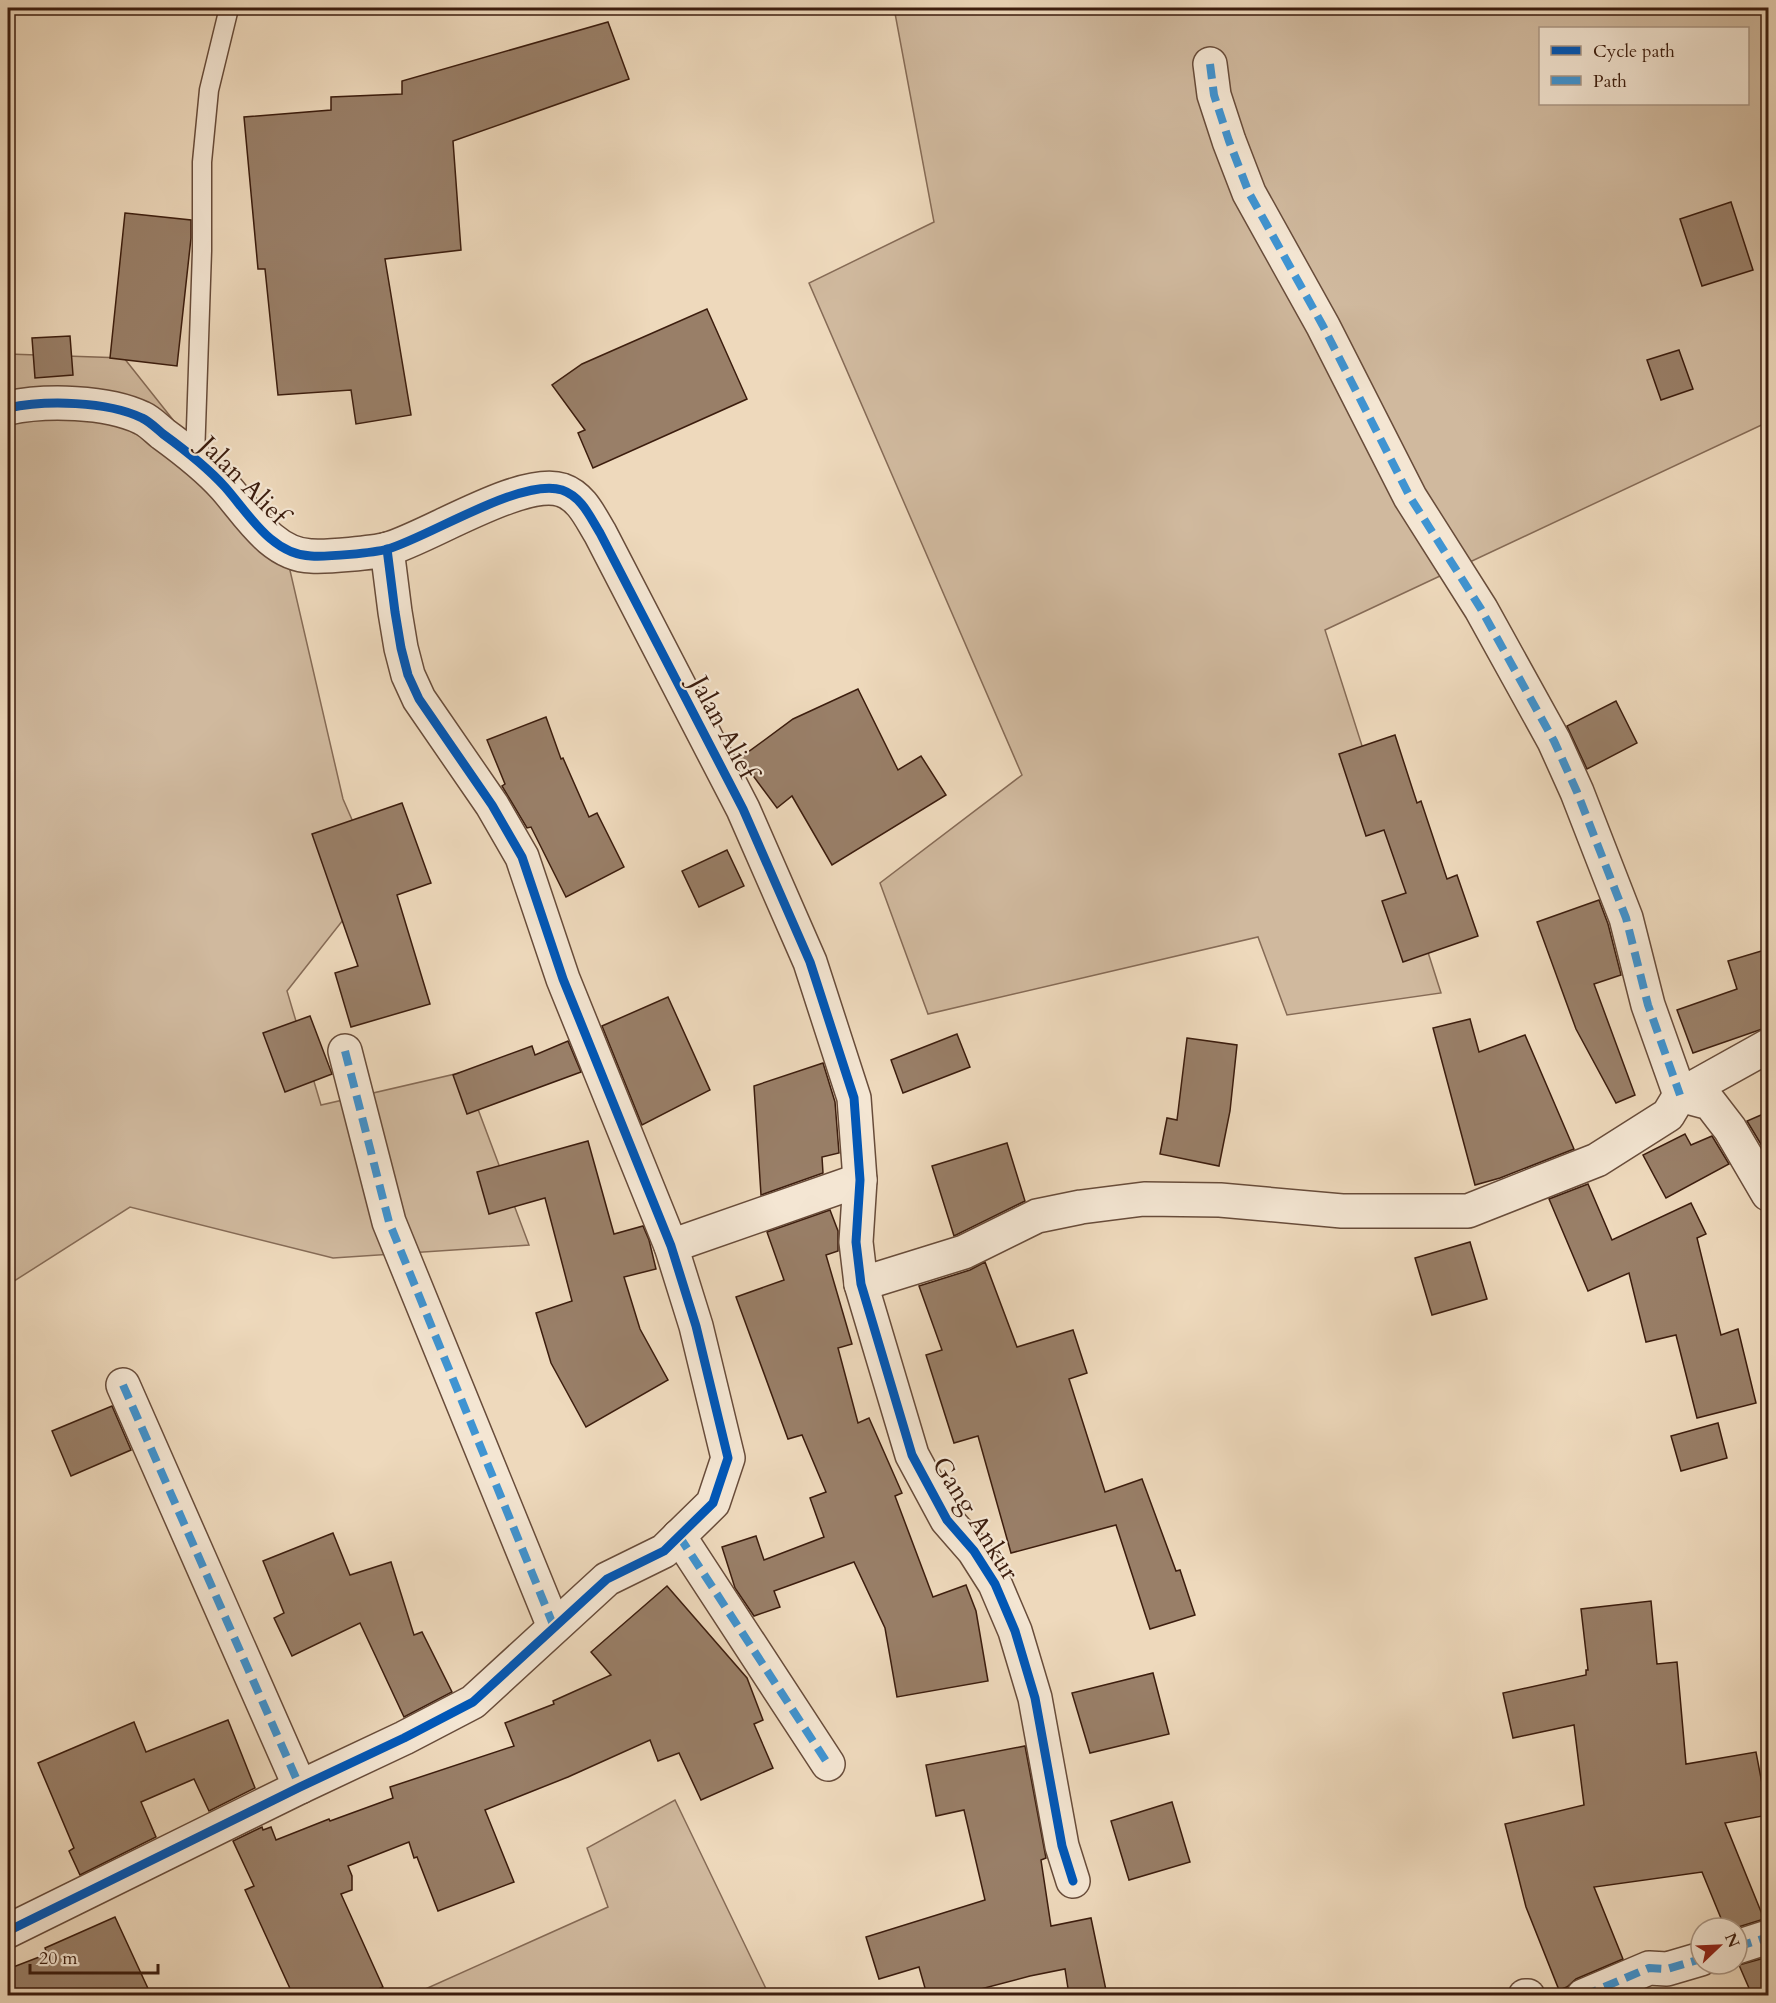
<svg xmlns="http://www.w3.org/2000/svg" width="1776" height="2003" viewBox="0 0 1776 2003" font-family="Cardo,serif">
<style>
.green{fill:#d0b99e;stroke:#866b56;stroke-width:1.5;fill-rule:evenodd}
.building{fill:#997f68;stroke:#3c1d0e;stroke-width:1.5}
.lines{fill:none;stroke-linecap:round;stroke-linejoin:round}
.service-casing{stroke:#684c3a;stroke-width:21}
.minor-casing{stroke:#684c3a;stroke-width:36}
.service{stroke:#f4e6d3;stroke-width:18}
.minor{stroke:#f4e6d3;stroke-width:33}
.quiet{stroke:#3f94d2;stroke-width:8;stroke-dasharray:15 8;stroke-linecap:butt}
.cycleway-casing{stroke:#f4e6d3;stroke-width:13}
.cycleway{stroke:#0057b8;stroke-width:9}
.labels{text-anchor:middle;stroke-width:4.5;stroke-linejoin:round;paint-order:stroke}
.street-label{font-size:26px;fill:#3c1d0e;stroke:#f4e6d3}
</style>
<rect width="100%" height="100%" fill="#eed9bc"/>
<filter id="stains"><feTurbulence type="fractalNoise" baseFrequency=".00333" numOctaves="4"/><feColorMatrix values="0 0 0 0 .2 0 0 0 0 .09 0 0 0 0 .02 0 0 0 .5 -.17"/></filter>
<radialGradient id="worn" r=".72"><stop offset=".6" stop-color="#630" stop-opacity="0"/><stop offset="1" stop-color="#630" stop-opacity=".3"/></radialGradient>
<g class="green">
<path d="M 894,8 L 1768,8 L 1768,422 L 1325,630 L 1441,993 L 1287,1015 L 1258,937 L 928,1014 L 880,883 L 1022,775 L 809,283 L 934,222 ZM 1540,28 L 1748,28 L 1748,104 L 1540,104 Z"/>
<path d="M 8,354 L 124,358 L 289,566 L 343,799 L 377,877 L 287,991 L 321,1105 L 464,1072 L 529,1245 L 333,1258 L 130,1207 L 8,1285 Z"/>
<path d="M 675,1800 L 769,1995 L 412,1995 L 608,1907 L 587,1848 Z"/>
</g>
<g class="building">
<path d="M 608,22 L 629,79 L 453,141 L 461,250 L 385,259 L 411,415 L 356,424 L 351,390 L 278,395 L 265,269 L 258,269 L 244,117 L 331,110 L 331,97 L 402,94 L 402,81 Z"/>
<path d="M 1731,202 L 1753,270 L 1702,286 L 1680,219 Z"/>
<path d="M 125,213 L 191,220 L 191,238 L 177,366 L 110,358 Z"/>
<path d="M 707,309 L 747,399 L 593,468 L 578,433 L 585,430 L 552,385 L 582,364 Z"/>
<path d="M 70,336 L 73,375 L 35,378 L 32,338 Z"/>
<path d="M 1679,350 L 1693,389 L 1661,400 L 1647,360 Z"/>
<path d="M 858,689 L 898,770 L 921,756 L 946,795 L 832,865 L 792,796 L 777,808 L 740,758 L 793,719 Z"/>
<path d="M 1616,701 L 1637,743 L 1587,769 L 1567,726 Z"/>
<path d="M 546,717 L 561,759 L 563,758 L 589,817 L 597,813 L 624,867 L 566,897 L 531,827 L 527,828 L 502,786 L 505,784 L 487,740 Z"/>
<path d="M 1395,735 L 1417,803 L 1421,801 L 1447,879 L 1457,875 L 1478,936 L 1403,962 L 1382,901 L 1406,893 L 1384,830 L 1366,836 L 1339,754 Z"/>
<path d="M 402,803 L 431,883 L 397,895 L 430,1004 L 351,1027 L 335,973 L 358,966 L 312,834 Z"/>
<path d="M 727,850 L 744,886 L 699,907 L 682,871 Z"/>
<path d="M 1599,900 L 1608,924 L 1621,975 L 1594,984 L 1635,1095 L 1616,1103 L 1576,1029 L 1537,922 Z"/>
<path d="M 1768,949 L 1768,1027 L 1693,1053 L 1677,1010 L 1737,989 L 1728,961 Z"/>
<path d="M 668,997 L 710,1090 L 642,1125 L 602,1026 Z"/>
<path d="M 310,1016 L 332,1074 L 285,1092 L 263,1033 Z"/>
<path d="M 1470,1019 L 1479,1052 L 1525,1035 L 1574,1149 L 1500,1178 L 1475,1185 L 1433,1028 Z"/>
<path d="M 957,1034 L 970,1067 L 903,1093 L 891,1060 Z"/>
<path d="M 1187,1038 L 1237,1045 L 1230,1111 L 1219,1166 L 1160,1154 L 1167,1118 L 1177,1120 Z"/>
<path d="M 568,1041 L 581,1072 L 467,1114 L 453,1075 L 532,1046 L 535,1055 Z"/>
<path d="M 823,1063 L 835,1102 L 839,1153 L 822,1157 L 823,1173 L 761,1195 L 754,1086 Z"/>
<path d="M 1768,1112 L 1768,1143 L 1762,1146 L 1747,1121 Z"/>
<path d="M 1685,1134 L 1691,1145 L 1712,1136 L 1729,1164 L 1666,1198 L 1643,1155 Z"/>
<path d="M 588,1141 L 614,1234 L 643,1226 L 649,1240 L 656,1269 L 624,1277 L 640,1329 L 668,1380 L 586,1427 L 551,1363 L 536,1313 L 572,1301 L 545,1198 L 489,1214 L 477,1172 Z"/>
<path d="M 1007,1143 L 1025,1201 L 954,1236 L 932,1166 Z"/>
<path d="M 1588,1184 L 1612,1240 L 1691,1203 L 1706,1234 L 1697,1238 L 1721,1335 L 1738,1329 L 1756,1403 L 1697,1418 L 1676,1335 L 1646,1342 L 1629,1273 L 1588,1291 L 1549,1199 Z"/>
<path d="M 830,1210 L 838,1231 L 838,1251 L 826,1255 L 852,1344 L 838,1348 L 858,1423 L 869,1418 L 902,1493 L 895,1496 L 933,1597 L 966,1585 L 976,1611 L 988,1681 L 897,1697 L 885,1628 L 854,1562 L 774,1591 L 780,1607 L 754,1616 L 735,1588 L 722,1547 L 756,1536 L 764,1560 L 824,1537 L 810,1498 L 826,1492 L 802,1435 L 788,1439 L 736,1297 L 784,1280 L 767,1232 Z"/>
<path d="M 1470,1242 L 1487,1299 L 1432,1315 L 1415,1258 Z"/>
<path d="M 985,1262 L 1017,1347 L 1073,1330 L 1087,1373 L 1069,1379 L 1105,1492 L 1142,1479 L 1176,1571 L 1180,1570 L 1195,1615 L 1150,1629 L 1116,1525 L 1011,1553 L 978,1436 L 954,1443 L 926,1355 L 942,1350 L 919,1286 L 970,1270 Z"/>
<path d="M 112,1406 L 131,1450 L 71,1476 L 52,1431 Z"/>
<path d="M 1718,1423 L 1727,1458 L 1681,1471 L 1671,1436 Z"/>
<path d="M 333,1533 L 350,1575 L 391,1562 L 414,1635 L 422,1632 L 452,1692 L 404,1717 L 360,1623 L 292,1656 L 274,1618 L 284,1613 L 263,1561 Z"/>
<path d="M 667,1586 L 747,1678 L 763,1720 L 754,1724 L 773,1768 L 701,1800 L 679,1753 L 658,1761 L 650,1740 L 568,1777 L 485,1810 L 514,1882 L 438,1911 L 417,1857 L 414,1858 L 409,1842 L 348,1866 L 352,1876 L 352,1890 L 341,1894 L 383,1987 L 364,1995 L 293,1995 L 245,1890 L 254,1886 L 233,1841 L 262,1827 L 263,1830 L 271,1827 L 276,1840 L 329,1819 L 330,1821 L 393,1798 L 390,1787 L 514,1746 L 505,1723 L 554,1704 L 553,1701 L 611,1675 L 591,1652 Z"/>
<path d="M 1651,1601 L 1657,1664 L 1677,1662 L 1686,1764 L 1756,1752 L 1768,1815 L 1725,1823 L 1764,1919 L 1735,1928 L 1725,1928 L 1702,1872 L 1594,1887 L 1623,1959 L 1576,1979 L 1567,1987 L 1559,1990 L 1526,1907 L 1505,1824 L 1584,1805 L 1574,1725 L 1513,1738 L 1503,1693 L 1586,1675 L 1586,1670 L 1588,1670 L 1581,1609 Z"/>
<path d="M 1153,1673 L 1169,1734 L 1090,1753 L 1072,1693 Z"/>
<path d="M 228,1720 L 255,1788 L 209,1811 L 194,1779 L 141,1802 L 156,1837 L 80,1875 L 69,1851 L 74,1848 L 38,1763 L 134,1722 L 146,1752 Z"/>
<path d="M 1025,1746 L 1046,1858 L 1041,1860 L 1051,1926 L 1091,1918 L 1107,1995 L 1069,1995 L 1065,1969 L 1030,1976 L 958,1995 L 927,1995 L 919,1967 L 879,1979 L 866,1937 L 985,1900 L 964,1810 L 936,1816 L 926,1765 Z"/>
<path d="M 1172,1802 L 1190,1862 L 1129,1880 L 1111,1821 Z"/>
<path d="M 115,1917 L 151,1995 L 8,1995 L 8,1969 L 47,1954 L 45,1948 Z"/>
<path d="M 1768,1957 L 1768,1995 L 1752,1995 L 1739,1965 Z"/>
</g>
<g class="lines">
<defs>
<path id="service" d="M 195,457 L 202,251 L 202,162 L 209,90 L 229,8"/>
<g id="minor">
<path d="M 1210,64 L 1214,95 L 1229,141 L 1249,193 L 1323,326 L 1410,497 L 1481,609 L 1554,741 L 1577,792 L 1626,918 L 1648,1005 L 1680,1095"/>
<path d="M 8,408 C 45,400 107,401 142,418 C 149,421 157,429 163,434 C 185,450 207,467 225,487 C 248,513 272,555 311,556 C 327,557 373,553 388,549 C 429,537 522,477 562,490 C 582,497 590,517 600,533 L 743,809 L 810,962 L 854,1098 L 860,1180 L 856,1242 L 861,1284 L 912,1455 L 947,1520 L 974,1551 L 995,1584 L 1015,1631 L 1035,1698 L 1062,1846 L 1073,1881"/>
<path d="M 345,1051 L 389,1222 L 554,1627"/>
<path d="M 1680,1095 L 1710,1103 L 1730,1129 L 1768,1194"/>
<path d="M 671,1246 L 860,1180"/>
<path d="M 861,1284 L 964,1252 L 1037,1216 L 1081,1207 L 1144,1199 L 1220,1200 L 1342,1211 L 1468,1211 L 1597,1160 L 1668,1115 L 1680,1095 L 1768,1046"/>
<path d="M 123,1385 L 300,1787"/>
<path d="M 679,1536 L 828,1764"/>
<path d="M 8,1931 L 300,1787 L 404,1738 L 473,1702 L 607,1579 L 664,1551 L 713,1503 L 728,1458 L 696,1326 L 671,1246 L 563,979 L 522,857 L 492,805 L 419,699 L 408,675 L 401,648 L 395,612 L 387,549"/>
<path d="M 1737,1947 L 1768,1937"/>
<path d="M 1525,1996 L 1528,1996"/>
<path d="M 1583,1996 L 1649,1968 L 1667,1969 L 1701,1959"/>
</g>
</defs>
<use href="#service" class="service-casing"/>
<use href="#minor" class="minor-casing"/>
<use href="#service" class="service"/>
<use href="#minor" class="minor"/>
<g class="quiet">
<path d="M 1210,64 L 1214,95 L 1229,141 L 1249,193 L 1323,326 L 1410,497 L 1481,609 L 1554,741 L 1577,792 L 1626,918 L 1648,1005 L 1680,1095"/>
<path d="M 345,1051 L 389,1222 L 554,1627"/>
<path d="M 123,1385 L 300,1787"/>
<path d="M 679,1536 L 828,1764"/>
<path d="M 1737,1947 L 1768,1937"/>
<path d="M 1525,1996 L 1528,1996"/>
<path d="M 1583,1996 L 1649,1968 L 1667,1969 L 1701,1959"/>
</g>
<defs>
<g id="cycleway">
<path d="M 8,408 C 45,400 107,401 142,418 C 149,421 157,429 163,434 C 185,450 207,467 225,487 C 248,513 272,555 311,556 C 327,557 373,553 388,549 C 429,537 522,477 562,490 C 582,497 590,517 600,533 L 743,809 L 810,962 L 854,1098 L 860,1180 L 856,1242 L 861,1284 L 912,1455 L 947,1520 L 974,1551 L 995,1584 L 1015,1631 L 1035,1698 L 1062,1846 L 1073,1881"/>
<path d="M 8,1931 L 300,1787 L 404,1738 L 473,1702 L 607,1579 L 664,1551 L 713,1503 L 728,1458 L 696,1326 L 671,1246 L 563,979 L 522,857 L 492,805 L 419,699 L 408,675 L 401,648 L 395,612 L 387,549"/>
</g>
</defs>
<use href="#cycleway" class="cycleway-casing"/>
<use href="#cycleway" class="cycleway"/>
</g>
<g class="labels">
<g class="street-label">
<text transform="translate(244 480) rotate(45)" y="9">Jalan Alief</text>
<text transform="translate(724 727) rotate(62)" y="9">Jalan Alief</text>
<text transform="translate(976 1518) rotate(58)" y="9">Gang Ankur</text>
</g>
</g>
<rect width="1776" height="2003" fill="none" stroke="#eed9bc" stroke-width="30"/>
<rect x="9" y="9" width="1758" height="1985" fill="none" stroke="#3c1d0e" stroke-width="3"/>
<rect x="15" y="15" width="1746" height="1973" fill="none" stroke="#3c1d0e" stroke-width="1.5"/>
<rect x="1539" y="27" width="210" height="78" fill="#f4e6d3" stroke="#aa9684" stroke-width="1.5"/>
<rect x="1551" y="46" width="30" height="9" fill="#0057b8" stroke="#aa9684" stroke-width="1.5"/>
<text x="1593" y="57" font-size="18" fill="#3c1d0e">Cycle path</text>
<rect x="1551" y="76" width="30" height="9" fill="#3f94d2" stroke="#aa9684" stroke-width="1.5"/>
<text x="1593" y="87" font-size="18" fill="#3c1d0e">Path</text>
<g transform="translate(1719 1946) rotate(67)"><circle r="28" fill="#f4e6d3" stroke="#aa9684" stroke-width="1.5"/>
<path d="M0-4.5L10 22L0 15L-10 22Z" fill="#8f2418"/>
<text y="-9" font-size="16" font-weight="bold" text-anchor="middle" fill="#3c1d0e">N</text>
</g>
<path d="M30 1964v9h128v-9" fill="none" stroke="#3c1d0e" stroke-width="3"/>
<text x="39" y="1964" font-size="18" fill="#3c1d0e" stroke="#f4e6d3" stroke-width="4.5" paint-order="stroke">20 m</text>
<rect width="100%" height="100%" filter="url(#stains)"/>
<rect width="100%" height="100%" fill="url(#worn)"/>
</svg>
